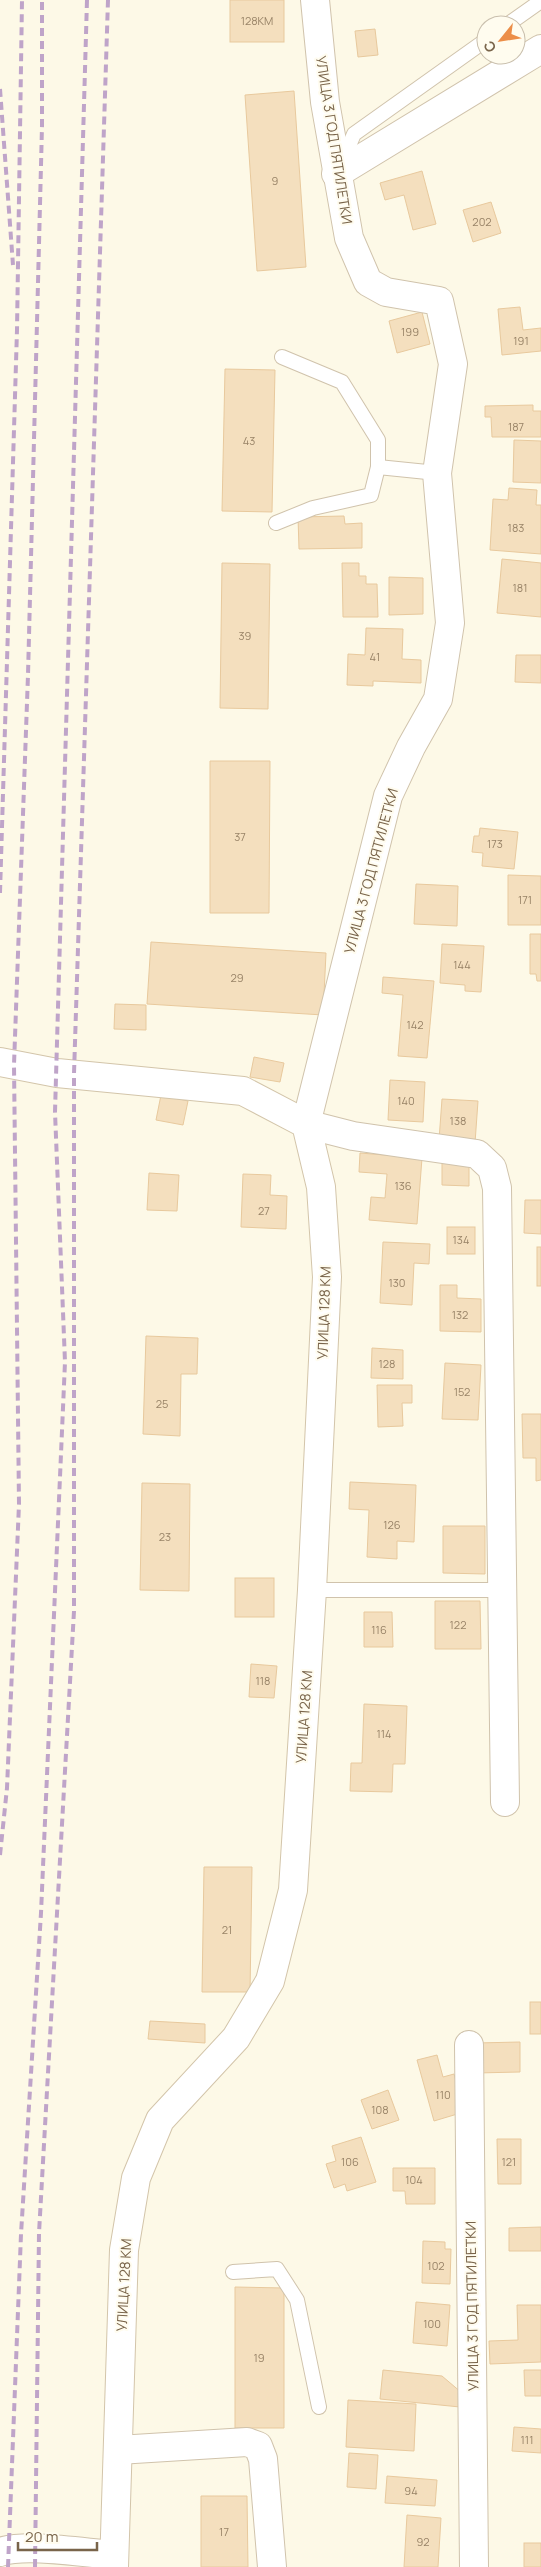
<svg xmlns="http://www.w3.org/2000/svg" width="541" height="2567" viewBox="0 0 541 2567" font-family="Manrope,sans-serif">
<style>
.building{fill:#f4dfbe;stroke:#e8c99d}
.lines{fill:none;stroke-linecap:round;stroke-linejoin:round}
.lane-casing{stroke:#d0c3ac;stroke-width:16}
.street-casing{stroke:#d0c3ac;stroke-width:30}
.secondary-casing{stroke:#d3c5aa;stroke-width:30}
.lane{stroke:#fff;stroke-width:14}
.street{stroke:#fff;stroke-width:28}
.secondary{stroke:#fff;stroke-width:28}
.rail{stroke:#bfa4c9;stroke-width:4;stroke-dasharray:8 5;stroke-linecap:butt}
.labels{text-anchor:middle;stroke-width:4;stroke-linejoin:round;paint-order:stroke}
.number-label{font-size:11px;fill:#988367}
.street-label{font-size:14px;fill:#79644a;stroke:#fffcef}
</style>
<rect width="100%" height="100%" fill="#fdf9e7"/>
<g class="building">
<rect x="230" y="0" width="54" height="42"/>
<path d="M 375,29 L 378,55 L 358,57 L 355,31 Z"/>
<path d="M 294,91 L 306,267 L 257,271 L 245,95 Z"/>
<path d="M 422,171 L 436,224 L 413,230 L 404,195 L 385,200 L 380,183 Z"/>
<path d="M 491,202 L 501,233 L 473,242 L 463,210 Z"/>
<path d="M 520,307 L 523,330 L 541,328 L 541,351 L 502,355 L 498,309 Z"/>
<path d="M 422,312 L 430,344 L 397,353 L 389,321 Z"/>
<path d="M 225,369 L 275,370 L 272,512 L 222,511 Z"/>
<path d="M 533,405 L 533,411 L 541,411 L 541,437 L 492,437 L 491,417 L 485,417 L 485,406 Z"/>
<path d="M 514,440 L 541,441 L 541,483 L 513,482 Z"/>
<path d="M 509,488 L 537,490 L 536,505 L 541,505 L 541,554 L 490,550 L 493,499 L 508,500 Z"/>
<path d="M 344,516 L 345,524 L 362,523 L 362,548 L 299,549 L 298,517 Z"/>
<path d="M 502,559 L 541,563 L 541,617 L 497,613 Z"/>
<path d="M 222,563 L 270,564 L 268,709 L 220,708 Z"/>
<path d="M 342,563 L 359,563 L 359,576 L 366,576 L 366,584 L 377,584 L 378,617 L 343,617 Z"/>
<path d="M 389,577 L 423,578 L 423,614 L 389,615 Z"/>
<path d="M 366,628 L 403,629 L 402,659 L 421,660 L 421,683 L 373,681 L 373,686 L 347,685 L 348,654 L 365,655 Z"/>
<path d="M 516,655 L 541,655 L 541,683 L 515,682 Z"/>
<path d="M 210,761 L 270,761 L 269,913 L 210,913 Z"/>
<path d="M 480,828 L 518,832 L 514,869 L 482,866 L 483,853 L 472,852 L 474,836 L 479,836 Z"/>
<path d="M 508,875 L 541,876 L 541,925 L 508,925 Z"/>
<path d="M 416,884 L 458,886 L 457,926 L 414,924 Z"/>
<path d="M 530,934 L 541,934 L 541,981 L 537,981 L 536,974 L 530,974 Z"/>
<path d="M 151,942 L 326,953 L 323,1015 L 147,1004 Z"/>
<path d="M 442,944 L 484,946 L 481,992 L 465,991 L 465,985 L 440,983 Z"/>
<path d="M 383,977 L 434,981 L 427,1058 L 398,1056 L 403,995 L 382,993 Z"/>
<path d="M 115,1004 L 146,1005 L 146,1030 L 114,1029 Z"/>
<path d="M 254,1057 L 284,1063 L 280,1082 L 250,1077 Z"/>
<path d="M 390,1080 L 425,1082 L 423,1122 L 388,1120 Z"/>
<path d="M 161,1095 L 188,1101 L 183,1125 L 156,1120 Z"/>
<path d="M 442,1099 L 478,1101 L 475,1143 L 439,1140 Z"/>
<path d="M 360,1153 L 422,1158 L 417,1224 L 369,1220 L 371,1197 L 385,1198 L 387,1174 L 359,1172 Z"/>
<path d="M 442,1161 L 469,1162 L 469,1186 L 442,1185 Z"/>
<path d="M 149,1173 L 179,1175 L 177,1211 L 147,1210 Z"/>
<path d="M 243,1174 L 271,1175 L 270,1195 L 287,1196 L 286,1229 L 241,1227 Z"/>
<path d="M 525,1200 L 541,1200 L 541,1234 L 524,1233 Z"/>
<rect x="447" y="1227" width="28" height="27"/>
<path d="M 383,1242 L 430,1244 L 429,1264 L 414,1263 L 412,1305 L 380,1303 Z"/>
<rect x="537" y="1247" width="4" height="39"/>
<path d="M 440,1285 L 457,1285 L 457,1298 L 481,1299 L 481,1332 L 440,1331 Z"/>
<path d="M 146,1336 L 198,1338 L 197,1374 L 181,1374 L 180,1436 L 143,1434 Z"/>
<path d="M 372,1348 L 403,1350 L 403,1379 L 371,1378 Z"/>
<path d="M 445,1363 L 481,1365 L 478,1420 L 442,1419 Z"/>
<path d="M 377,1385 L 412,1385 L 412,1403 L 402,1403 L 403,1426 L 378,1427 Z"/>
<path d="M 522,1414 L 541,1414 L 541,1480 L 536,1481 L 536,1458 L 523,1458 Z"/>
<path d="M 350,1482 L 416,1485 L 414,1542 L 397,1541 L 397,1559 L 367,1557 L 369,1510 L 349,1509 Z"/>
<path d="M 142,1483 L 190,1484 L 189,1591 L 140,1590 Z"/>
<path d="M 443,1526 L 485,1526 L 485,1574 L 443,1573 Z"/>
<rect x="235" y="1578" width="39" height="39"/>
<path d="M 435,1601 L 480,1601 L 481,1649 L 435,1649 Z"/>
<path d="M 364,1612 L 392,1612 L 393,1647 L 364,1647 Z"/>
<path d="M 251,1664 L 277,1666 L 274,1698 L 249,1697 Z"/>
<path d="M 364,1704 L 407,1706 L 405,1764 L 393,1764 L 392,1792 L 350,1791 L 351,1763 L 362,1763 Z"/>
<path d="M 204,1867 L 252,1867 L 250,1992 L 202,1992 Z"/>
<rect x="530" y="2002" width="11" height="32"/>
<path d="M 150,2021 L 205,2024 L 205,2043 L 148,2039 Z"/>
<path d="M 520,2042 L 520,2072 L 476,2073 L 476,2043 Z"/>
<path d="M 437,2055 L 443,2077 L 454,2074 L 464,2112 L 434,2121 L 417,2060 Z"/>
<path d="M 388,2090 L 399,2120 L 372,2129 L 361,2100 Z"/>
<path d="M 361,2137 L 376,2182 L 347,2191 L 345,2184 L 334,2188 L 326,2164 L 336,2161 L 332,2146 Z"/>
<path d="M 497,2139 L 521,2139 L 521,2184 L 498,2184 Z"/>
<path d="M 393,2168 L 435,2168 L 435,2204 L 406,2204 L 405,2191 L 393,2191 Z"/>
<path d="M 541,2227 L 541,2251 L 509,2251 L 509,2228 Z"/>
<path d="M 423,2241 L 445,2242 L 445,2249 L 451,2249 L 450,2284 L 422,2283 Z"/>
<path d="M 235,2287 L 284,2288 L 284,2428 L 235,2428 Z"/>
<path d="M 416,2302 L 450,2305 L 447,2346 L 413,2343 Z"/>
<path d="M 517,2305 L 541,2305 L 541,2362 L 490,2364 L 489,2341 L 518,2340 Z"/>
<path d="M 383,2370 L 442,2376 L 462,2393 L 460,2407 L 380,2399 Z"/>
<path d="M 524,2370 L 541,2370 L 541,2396 L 525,2396 Z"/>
<path d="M 348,2400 L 416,2404 L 414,2451 L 346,2447 Z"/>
<path d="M 514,2427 L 541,2429 L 541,2453 L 512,2451 Z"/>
<path d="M 349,2453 L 378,2455 L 376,2489 L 347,2487 Z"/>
<path d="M 387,2476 L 437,2480 L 435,2506 L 385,2503 Z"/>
<path d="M 201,2496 L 247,2496 L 248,2567 L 201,2567 Z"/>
<path d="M 407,2515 L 441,2518 L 438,2567 L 404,2567 Z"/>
<rect x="524" y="2543" width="17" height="24"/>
</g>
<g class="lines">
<defs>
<g id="lane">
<path d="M 507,25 L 541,1"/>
<path d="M 340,167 L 354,134 L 486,40"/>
<path d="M 378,467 L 437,473"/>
<path d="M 276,523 L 313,508 L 371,495 L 378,467 L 378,440 L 342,382 L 282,357"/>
<path d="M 312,1590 L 504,1590"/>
<path d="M 233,2272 L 277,2269 L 297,2300 L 319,2407"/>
</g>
<g id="street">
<path d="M 315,0 L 325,102 L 349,238 L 368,282 L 386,292 L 439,301 L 453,364 L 437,473 L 450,623 L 438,699 L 411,747 L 388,796 L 306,1124 L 353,1136 L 477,1154 L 492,1168 L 497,1188 L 505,1802"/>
<path d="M 336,174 L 541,49"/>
<path d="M 469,2045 L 474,2567"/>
<path d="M 118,2450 L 247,2442 L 258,2446 L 263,2459 L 272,2567"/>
<path d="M 0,2552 C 25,2543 85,2553 114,2555"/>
</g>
<path id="secondary" d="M 0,1062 L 57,1073 L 243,1091 L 306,1124 L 321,1187 L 327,1277 L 312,1590 L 293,1890 L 270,1981 L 236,2038 L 160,2120 L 136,2178 L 124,2250 L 114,2567"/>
</defs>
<use href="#lane" class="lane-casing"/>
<use href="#street" class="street-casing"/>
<use href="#secondary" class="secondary-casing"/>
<use href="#lane" class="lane"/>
<use href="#street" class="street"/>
<use href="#secondary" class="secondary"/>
<g class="rail">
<path d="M 0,89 L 13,265"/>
<path d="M 0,893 L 17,330 L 22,0"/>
<path d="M 0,1855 L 7,1788 L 19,1504 L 14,1065 L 28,675 L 42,126 L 42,0"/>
<path d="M 8,2567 L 21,2234 L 41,1913 L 65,1362 L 55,1112 L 87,0"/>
<path d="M 35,2567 L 39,2233 L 74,1611 L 74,1074 L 108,0"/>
</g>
</g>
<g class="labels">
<g class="number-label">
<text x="257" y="25">128КМ</text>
<text x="275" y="185">9</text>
<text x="482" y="226">202</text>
<text x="410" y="336">199</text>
<text x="521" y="345">191</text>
<text x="516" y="431">187</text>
<text x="249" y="445">43</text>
<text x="516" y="532">183</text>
<text x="520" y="592">181</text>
<text x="245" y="640">39</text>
<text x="375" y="661">41</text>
<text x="240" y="841">37</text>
<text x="495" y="848">173</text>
<text x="525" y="904">171</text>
<text x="462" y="969">144</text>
<text x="237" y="982">29</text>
<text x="415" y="1029">142</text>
<text x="406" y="1105">140</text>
<text x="458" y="1125">138</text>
<text x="403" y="1190">136</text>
<text x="264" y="1215">27</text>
<text x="461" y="1244">134</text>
<text x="397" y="1287">130</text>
<text x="460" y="1319">132</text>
<text x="387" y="1368">128</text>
<text x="462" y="1396">152</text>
<text x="162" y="1408">25</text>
<text x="392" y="1529">126</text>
<text x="165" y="1541">23</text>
<text x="458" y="1629">122</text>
<text x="379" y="1634">116</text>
<text x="263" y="1685">118</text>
<text x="384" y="1738">114</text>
<text x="227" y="1934">21</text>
<text x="443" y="2099">110</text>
<text x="380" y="2114">108</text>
<text x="350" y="2166">106</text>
<text x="509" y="2166">121</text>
<text x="414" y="2184">104</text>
<text x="436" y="2270">102</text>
<text x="432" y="2328">100</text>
<text x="259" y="2362">19</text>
<text x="527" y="2444">111</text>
<text x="411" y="2495">94</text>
<text x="224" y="2536">17</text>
<text x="423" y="2546">92</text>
</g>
<g class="street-label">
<text transform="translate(334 140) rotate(81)" y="5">УЛИЦА 3 ГОД ПЯТИЛЕТКИ</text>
<text transform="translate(371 871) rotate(-75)" y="5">УЛИЦА 3 ГОД ПЯТИЛЕТКИ</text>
<text transform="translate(324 1313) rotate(-88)" y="5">УЛИЦА 128 КМ</text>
<text transform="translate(304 1717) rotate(-86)" y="5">УЛИЦА 128 КМ</text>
<text transform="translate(124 2285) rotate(-87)" y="5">УЛИЦА 128 КМ</text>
<text transform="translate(472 2306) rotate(-91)" y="5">УЛИЦА 3 ГОД ПЯТИЛЕТКИ</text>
</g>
</g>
<g transform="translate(501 40) rotate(240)"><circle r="24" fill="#fffcef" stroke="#c9bfad"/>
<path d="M0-4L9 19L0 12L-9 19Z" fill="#ec8e48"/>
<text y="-8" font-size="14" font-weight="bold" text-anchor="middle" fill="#79644a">С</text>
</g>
<path d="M18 2542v8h79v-8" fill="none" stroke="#79644a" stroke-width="2.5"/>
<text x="25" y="2542" font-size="15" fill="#79644a" stroke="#fffcef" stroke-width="4" paint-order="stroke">20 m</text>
</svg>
